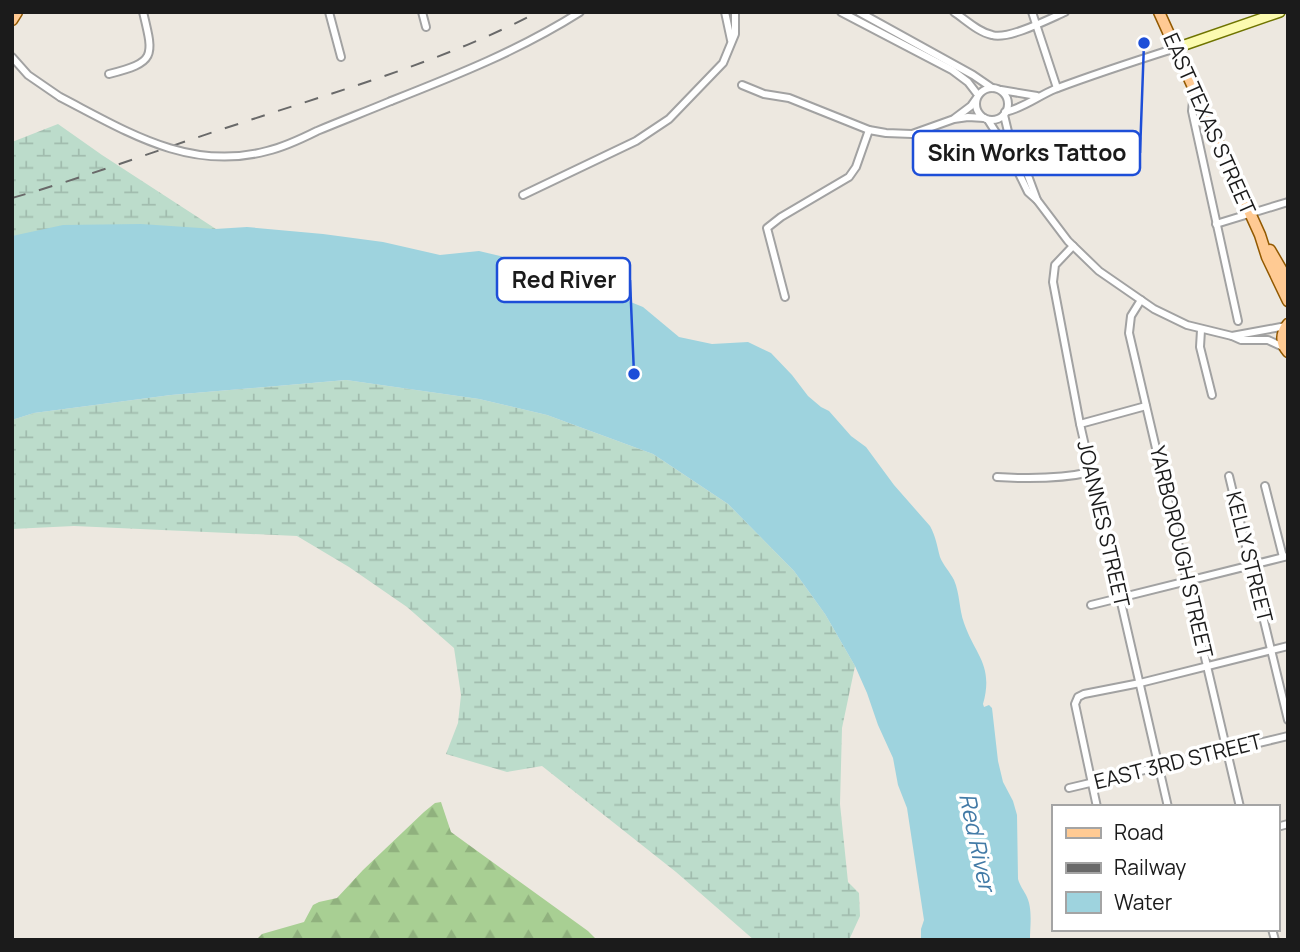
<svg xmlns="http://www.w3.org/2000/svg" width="1300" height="952" viewBox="0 0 1300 952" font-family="Manrope,sans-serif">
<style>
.forest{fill:url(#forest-firs)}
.wetland{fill:url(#wetland-marsh)}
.water{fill:#9ed3de}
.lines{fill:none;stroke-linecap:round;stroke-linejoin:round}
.street-casing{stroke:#a2a2a2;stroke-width:10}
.secondary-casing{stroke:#6f7400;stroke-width:12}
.primary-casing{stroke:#925900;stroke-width:13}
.street{stroke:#fff;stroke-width:6}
.secondary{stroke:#fcfbb0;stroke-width:9}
.primary{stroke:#ffca93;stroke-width:10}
.rail{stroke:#696969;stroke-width:2;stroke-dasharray:14 14;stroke-linecap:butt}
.street-bridge-casing{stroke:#a2a2a2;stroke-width:10;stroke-linecap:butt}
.street-bridge{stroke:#fff;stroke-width:6}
.labels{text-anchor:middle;stroke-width:7;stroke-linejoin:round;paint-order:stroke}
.street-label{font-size:21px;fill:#1b1b1b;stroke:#fff}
.water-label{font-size:23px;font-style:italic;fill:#427aa6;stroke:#fff}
.leader{fill:none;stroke:#1d4ed8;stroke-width:2.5}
.callout-dot{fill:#1d4ed8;stroke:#fff;stroke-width:2.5}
.callout{fill:#fff;stroke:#1d4ed8;stroke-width:2.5}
.callout-label{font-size:23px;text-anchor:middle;font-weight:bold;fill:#1b1b1b}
</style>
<defs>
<pattern id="forest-firs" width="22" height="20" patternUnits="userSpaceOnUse" patternTransform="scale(1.75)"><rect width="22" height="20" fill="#a8cf93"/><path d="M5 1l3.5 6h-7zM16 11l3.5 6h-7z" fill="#90b17e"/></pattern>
<pattern id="wetland-marsh" width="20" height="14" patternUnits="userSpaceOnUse" patternTransform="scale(1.75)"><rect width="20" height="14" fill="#bcdccb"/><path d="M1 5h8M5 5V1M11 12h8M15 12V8" fill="none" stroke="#a1bcae"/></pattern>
</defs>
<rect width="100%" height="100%" fill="#ede8e0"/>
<path class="forest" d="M 441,802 L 451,832 L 588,931 L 597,940 L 256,940 L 262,934 L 304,922 L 313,905 L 319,902 L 337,898 L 363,870 L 424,812 L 435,803 Z"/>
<g class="wetland">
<path d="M 58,124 L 102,155 L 216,229 L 12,236 L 12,142 Z"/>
<path d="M 346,380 L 479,399 L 547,415 L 653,454 L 728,504 L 794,571 L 825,614 L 855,666 L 842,728 L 840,804 L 848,882 L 859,893 L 860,916 L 849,940 L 754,940 L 676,872 L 542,766 L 507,772 L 446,754 L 458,723 L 461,695 L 454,648 L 407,607 L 349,567 L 297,536 L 74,526 L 12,529 L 12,420 L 34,413 L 171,395 Z"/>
</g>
<path class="water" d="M 141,224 L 215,229 L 247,227 L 323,234 L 383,242 L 440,255 L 479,251 L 534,264 L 554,262 L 606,292 L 643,307 L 679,337 L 712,344 L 748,342 L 771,353 L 792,375 L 808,396 L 821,407 L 829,411 L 851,436 L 866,447 L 894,485 L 930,526 C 936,537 937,546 940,557 C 943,565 950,572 954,580 C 960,594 959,609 964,623 C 975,655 994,665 983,704 L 984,707 L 989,705 L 992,708 L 998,761 L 1003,782 L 1013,801 L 1017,815 L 1018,879 C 1020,886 1023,889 1026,895 C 1033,908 1030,925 1030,940 L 921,940 L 921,929 L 924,920 L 907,808 L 898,785 L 893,758 L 878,725 L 867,693 L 855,666 L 825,614 L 794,571 L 728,504 L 653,454 L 547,415 L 479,399 L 346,380 L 171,395 L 34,413 L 12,420 L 12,236 L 63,225 Z"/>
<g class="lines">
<defs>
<g id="street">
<path d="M 329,12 L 341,57"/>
<path d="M 422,12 L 426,27"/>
<path d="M 725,12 L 731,40"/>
<path d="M 841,12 L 952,70 L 968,82 L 978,95"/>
<path d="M 859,12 L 973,75 L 992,88"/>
<path d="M 954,12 C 966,20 978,32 992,35 C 1008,40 1049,19 1065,12"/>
<path d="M 1032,12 L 1057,88"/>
<path d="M 12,57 L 28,75 L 60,97"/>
<path d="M 109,74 C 156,62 154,57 143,12"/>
<path d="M 742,85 L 764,94 L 789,98 L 869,130 L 886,133 L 912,134 L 954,119 L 968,117 L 984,118"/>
<circle cx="992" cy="104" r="16"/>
<path d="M 1001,90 L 1037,96"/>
<path d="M 1198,96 L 1193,101 L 1192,111 L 1238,321"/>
<path d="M 391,101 C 457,75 520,50 580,12"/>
<path d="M 1005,112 C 1024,108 1038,96 1055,89 C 1095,74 1135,61 1176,48"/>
<path d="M 1004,115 L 1010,140 L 1027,173 L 1037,200"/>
<path d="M 955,118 L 971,106 L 976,99"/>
<path d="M 988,120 L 1009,153 L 1028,192 L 1037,200 L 1068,241 L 1099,271 L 1154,309 L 1187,325 L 1232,336 L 1241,340 L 1268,340 L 1283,347"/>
<path d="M 523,195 L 636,141 L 669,119 L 723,63 L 735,34 L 735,12"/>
<path d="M 1216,224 L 1288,202"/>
<path d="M 1073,246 L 1055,265 L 1053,282 L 1080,424 L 1168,807"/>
<path d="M 785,297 L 767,228 L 781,217 L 849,177 L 856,167 L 869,130"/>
<path d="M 1141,300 L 1131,316 L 1129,333 L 1240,807"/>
<path d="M 1201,330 L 1200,347 L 1212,395"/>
<path d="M 1232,336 L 1286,326"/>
<path d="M 1080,424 L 1146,406"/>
<path d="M 1229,476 L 1288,720"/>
<path d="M 997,477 C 1028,479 1060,479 1091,472"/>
<path d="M 1265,486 L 1283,557"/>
<path d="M 1091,605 L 1288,556"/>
<path d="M 1069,788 L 1288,736"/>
<path d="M 1097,807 L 1075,704 L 1078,697 L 1084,694 L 1140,683 L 1288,646"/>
<path d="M 1277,827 L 1288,824"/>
<path d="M 1272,929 L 1275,940"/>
</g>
<path id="secondary" d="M 1176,48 L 1280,12"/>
<g id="primary">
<path d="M 1159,12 L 1260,235 L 1267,257 L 1288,301"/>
<path d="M 12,20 L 17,12"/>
<path d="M 1270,250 L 1288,281"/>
<path d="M 1288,324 C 1281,333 1280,343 1288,352"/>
</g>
</defs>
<use href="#street" class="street-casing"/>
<use href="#secondary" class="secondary-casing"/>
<use href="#primary" class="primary-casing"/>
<use href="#street" class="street"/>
<use href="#secondary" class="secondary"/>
<use href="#primary" class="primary"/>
<path class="rail" d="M 12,198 C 87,177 160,149 235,125 C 337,91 442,62 538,12"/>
<defs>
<path id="street-bridge" d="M 60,97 C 126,131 189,172 267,151 C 284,147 301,139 317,131 C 341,121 367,111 391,101"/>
</defs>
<use href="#street-bridge" class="street-bridge-casing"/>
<use href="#street-bridge" class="street-bridge"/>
</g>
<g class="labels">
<g class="street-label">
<text transform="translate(1209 124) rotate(66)" y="7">EAST TEXAS STREET</text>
<text transform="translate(1103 524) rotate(77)" y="7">JOANNES STREET</text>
<text transform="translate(1181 552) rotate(77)" y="7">YARBOROUGH STREET</text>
<text transform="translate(1249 557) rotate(76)" y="7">KELLY STREET</text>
<text transform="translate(1178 762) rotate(-14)" y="7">EAST 3RD STREET</text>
</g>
<g class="water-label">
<text transform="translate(977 842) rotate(78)" y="8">Red River</text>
</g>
</g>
<path class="leader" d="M1144 43L1140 153M634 374L630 280"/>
<g class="callout-dot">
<circle cx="1144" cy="43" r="7"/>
<circle cx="634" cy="374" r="7"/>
</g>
<g class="callout">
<rect x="913" y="131" width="227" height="44" rx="7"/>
<rect x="497" y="258" width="133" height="44" rx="7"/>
</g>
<g class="callout-label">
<text x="1027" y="161">Skin Works Tattoo</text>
<text x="564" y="288">Red River</text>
</g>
<rect width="1300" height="952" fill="none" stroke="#1b1b1b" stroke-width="28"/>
<rect x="1052" y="805" width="228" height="126" fill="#ffffff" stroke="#a4a4a4" stroke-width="2"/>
<rect x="1066" y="828" width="35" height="10" fill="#ffca93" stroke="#a4a4a4" stroke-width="2"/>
<text x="1114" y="840" font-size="21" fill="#1b1b1b">Road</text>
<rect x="1066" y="863" width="35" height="10" fill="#696969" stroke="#a4a4a4" stroke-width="2"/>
<text x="1114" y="875" font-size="21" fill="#1b1b1b">Railway</text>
<rect x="1066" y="892" width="35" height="21" fill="#9ed3de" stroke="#a4a4a4" stroke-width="2"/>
<text x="1114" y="910" font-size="21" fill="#1b1b1b">Water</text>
</svg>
